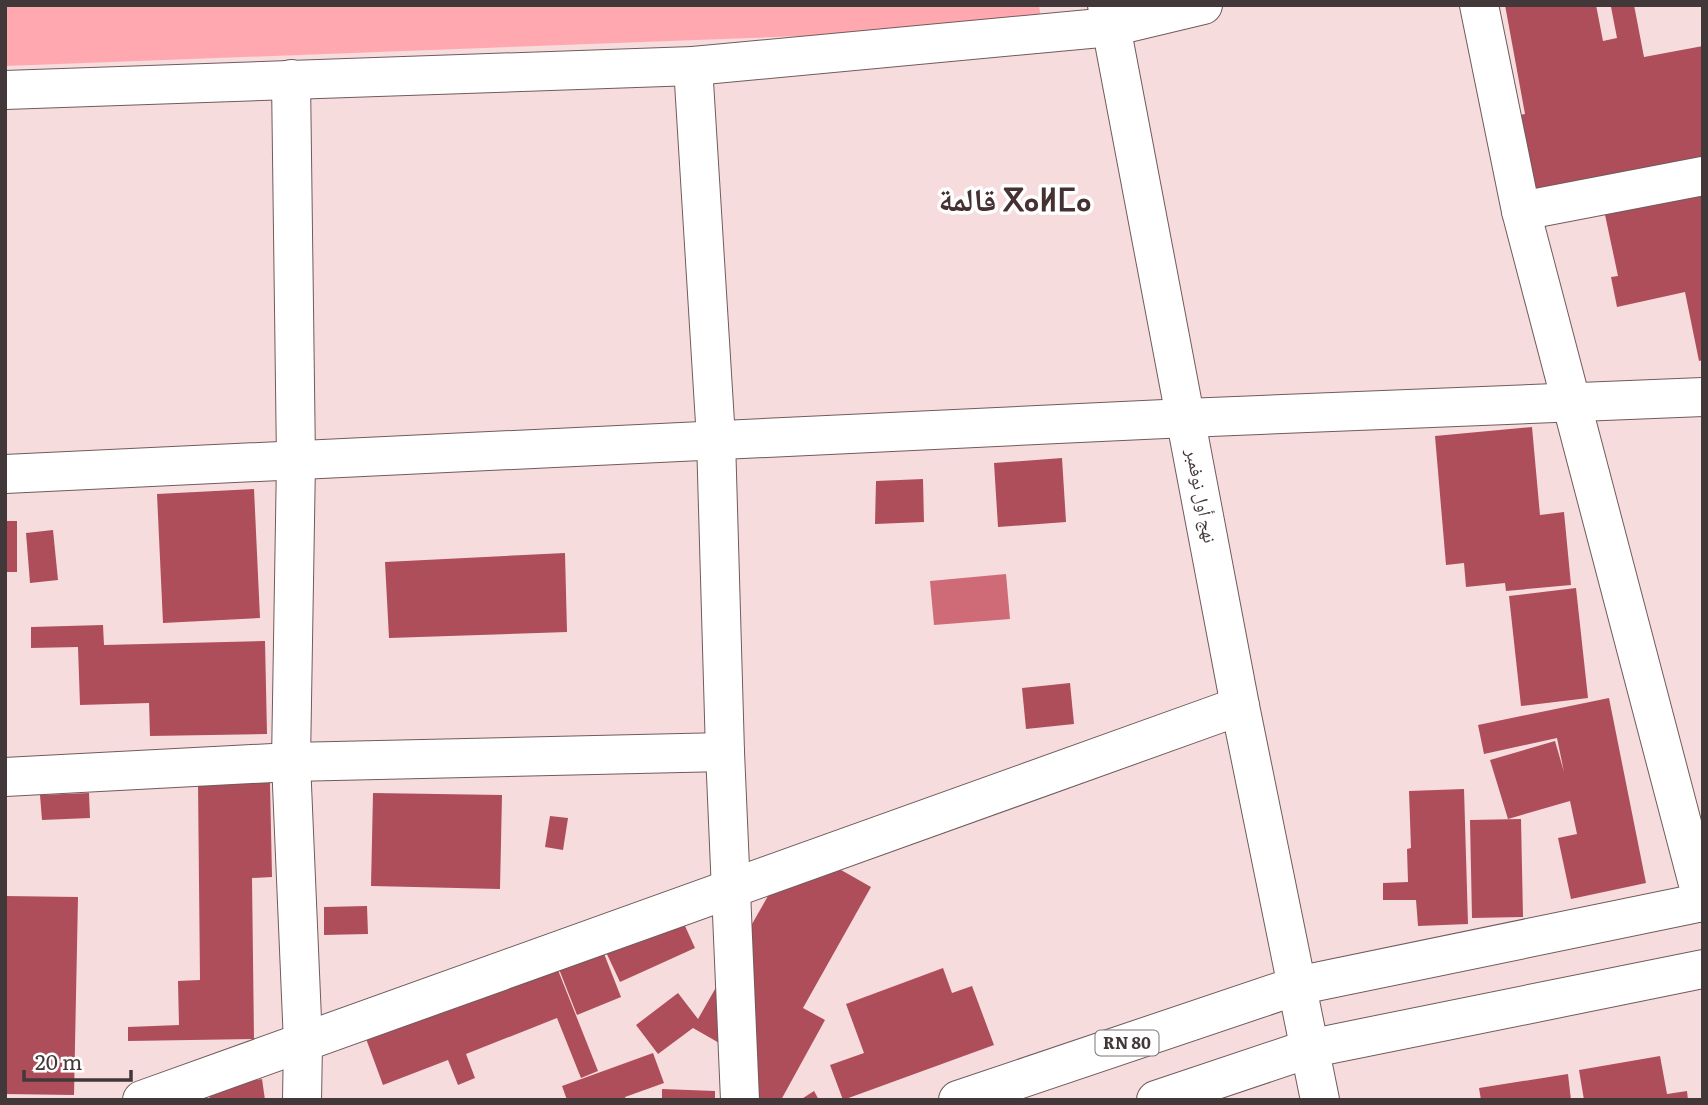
<svg xmlns="http://www.w3.org/2000/svg" width="1708" height="1105" viewBox="0 0 1708 1105" font-family="Literata,'Noto Naskh Arabic','Noto Sans Tifinagh',serif">
<style>
.green{fill:#ffa8b0}
.water{fill:#cf6b77}
.building{fill:#ae4e5b}
.lines{fill:none;stroke-linecap:round;stroke-linejoin:round}
.street-casing{stroke:#715b5c;stroke-width:40}
.secondary-casing{stroke:#715b5c;stroke-width:40}
.primary-casing{stroke:#715b5c;stroke-width:40}
.street{stroke:#fff;stroke-width:38}
.secondary{stroke:#fff;stroke-width:38}
.primary{stroke:#fff;stroke-width:38}
.labels{text-anchor:middle;stroke-width:7;stroke-linejoin:round;paint-order:stroke}
.shield{fill:#fff;stroke:#7b7474;stroke-width:2}
.shield-label{font-size:16px;font-weight:bold;fill:#433839}
.street-label{font-size:18px;fill:#433839;stroke:#fff}
.town-label{font-size:32px;font-weight:bold;fill:#453133;stroke:#fff}
</style>
<rect width="100%" height="100%" fill="#f6dcdd"/>
<path class="green" d="M 5,5 L 1039,5 L 1042,27 L 5,66 Z"/>
<path class="water" d="M 1006,574 L 1010,619 L 934,625 L 930,581 Z"/>
<g class="building">
<path d="M 1505,5 L 1596,5 L 1603,41 L 1617,38 L 1611,7 L 1634,5 L 1644,57 L 1703,46 L 1703,162 L 1519,197 L 1504,118 L 1525,114 Z"/>
<path d="M 1703,189 L 1703,360 L 1699,361 L 1685,292 L 1617,307 L 1611,277 L 1618,276 L 1604,210 Z"/>
<path d="M 1532,427 L 1540,515 L 1564,512 L 1571,585 L 1506,591 L 1505,583 L 1466,587 L 1464,563 L 1446,565 L 1435,436 Z"/>
<path d="M 1062,458 L 1066,522 L 998,527 L 994,463 Z"/>
<path d="M 923,479 L 924,522 L 875,524 L 876,481 Z"/>
<path d="M 254,489 L 260,618 L 163,623 L 157,494 Z"/>
<rect x="5" y="521" width="12" height="51"/>
<path d="M 53,530 L 58,580 L 30,583 L 26,533 Z"/>
<path d="M 565,553 L 567,632 L 389,638 L 385,562 Z"/>
<path d="M 1576,588 L 1588,698 L 1521,706 L 1509,596 Z"/>
<path d="M 103,625 L 104,645 L 265,641 L 267,734 L 150,736 L 149,703 L 80,705 L 78,647 L 31,648 L 31,627 Z"/>
<path d="M 1070,683 L 1074,724 L 1026,729 L 1022,688 Z"/>
<path d="M 1609,698 L 1646,883 L 1571,899 L 1558,838 L 1577,834 L 1570,801 L 1508,819 L 1490,760 L 1555,741 L 1564,772 L 1557,738 L 1484,754 L 1478,725 Z"/>
<path d="M 198,783 L 270,783 L 272,877 L 252,878 L 254,1039 L 128,1041 L 128,1027 L 179,1025 L 178,981 L 200,980 Z"/>
<path d="M 1464,789 L 1468,924 L 1418,926 L 1416,900 L 1383,900 L 1383,883 L 1408,882 L 1407,849 L 1411,848 L 1409,791 Z"/>
<path d="M 89,793 L 90,818 L 42,820 L 40,795 Z"/>
<path d="M 373,793 L 502,795 L 500,889 L 371,886 Z"/>
<path d="M 550,816 L 568,818 L 563,850 L 545,847 Z"/>
<path d="M 1521,819 L 1523,917 L 1472,918 L 1470,820 Z"/>
<path d="M 797,845 L 871,887 L 803,1008 L 825,1020 L 781,1100 L 738,1100 L 728,1048 L 693,1028 L 658,1054 L 636,1025 L 678,993 L 698,1019 Z"/>
<path d="M 5,896 L 78,897 L 74,1095 L 5,1094 Z"/>
<path d="M 367,906 L 368,934 L 324,935 L 324,907 Z"/>
<path d="M 680,915 L 695,948 L 620,982 L 605,950 Z"/>
<path d="M 601,946 L 621,997 L 577,1015 L 557,964 Z"/>
<path d="M 554,960 L 598,1071 L 581,1078 L 557,1018 L 466,1054 L 475,1078 L 458,1085 L 448,1060 L 383,1085 L 365,1036 Z"/>
<path d="M 943,968 L 952,993 L 972,986 L 994,1045 L 843,1100 L 830,1065 L 864,1053 L 846,1004 Z"/>
<path d="M 653,1053 L 664,1083 L 625,1097 L 626,1100 L 567,1100 L 562,1086 Z"/>
<path d="M 1660,1056 L 1667,1094 L 1687,1091 L 1688,1100 L 1584,1100 L 1579,1070 Z"/>
<path d="M 1568,1074 L 1571,1100 L 1481,1100 L 1479,1088 Z"/>
<path d="M 262,1079 L 265,1100 L 210,1100 L 208,1087 Z"/>
<path d="M 662,1089 L 715,1091 L 715,1100 L 662,1100 Z"/>
<path d="M 814,1091 L 819,1100 L 800,1100 Z"/>
</g>
<g class="lines">
<defs>
<g id="street">
<path d="M 1479,5 L 1521,211 L 1703,903"/>
<path d="M 1111,27 L 1203,5"/>
<path d="M 693,66 L 716,439 L 725,752 L 740,1100"/>
<path d="M 291,79 L 296,461 L 291,762 L 303,1043 L 302,1100"/>
<path d="M 1521,211 L 1703,176"/>
<path d="M 5,777 L 291,762 L 725,752"/>
<path d="M 1296,986 L 1703,902"/>
<path d="M 1308,1049 L 1703,969"/>
<path d="M 142,1100 L 1240,706"/>
</g>
<g id="secondary">
<path d="M 5,90 L 693,66 L 1111,27"/>
<path d="M 5,474 L 1186,418 L 1703,397"/>
</g>
<g id="primary">
<path d="M 1107,5 L 1240,706 L 1320,1100"/>
<path d="M 958,1100 L 1296,986"/>
<path d="M 1156,1100 L 1308,1049"/>
</g>
</defs>
<use href="#street" class="street-casing"/>
<use href="#secondary" class="secondary-casing"/>
<use href="#primary" class="primary-casing"/>
<use href="#street" class="street"/>
<use href="#secondary" class="secondary"/>
<use href="#primary" class="primary"/>
</g>
<g class="labels">
<rect class="shield" x="1095.5" y="1030.5" width="63" height="25" rx="5"/>
<g class="shield-label">
<text x="1127" y="1049">RN 80</text>
</g>
<g class="street-label">
<text transform="translate(1201 496) rotate(79)" y="6">نهج أول نوفمبر</text>
</g>
<g class="town-label">
<text x="1015" y="211">قالمة ⴳⴰⵍⵎⴰ</text>
</g>
</g>
<rect width="1708" height="1105" fill="none" stroke="#433839" stroke-width="14"/>
<path d="M24 1070v10h107v-10" fill="none" stroke="#433839" stroke-width="3.5"/>
<text x="35" y="1070" font-size="21" fill="#433839" stroke="#ffffff" stroke-width="5" paint-order="stroke">20 m</text>
</svg>
